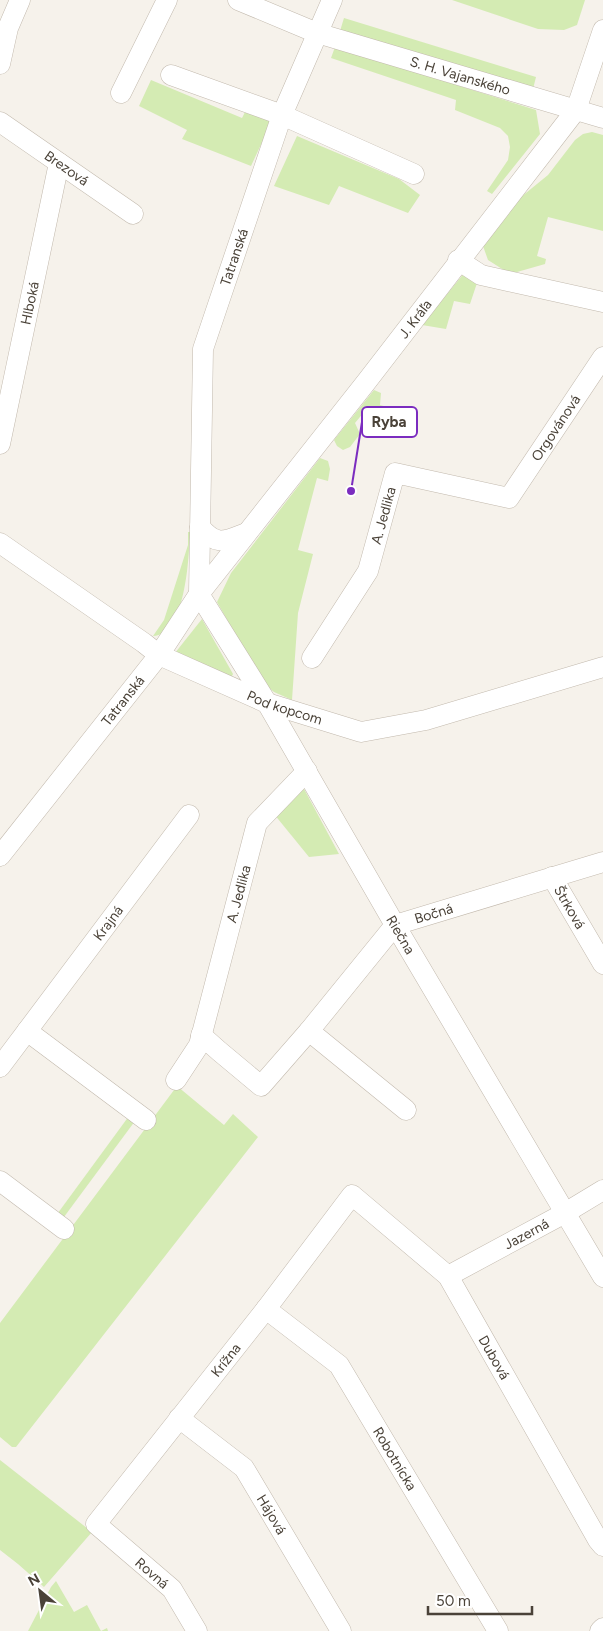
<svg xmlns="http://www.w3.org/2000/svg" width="603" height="1631" viewBox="0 0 603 1631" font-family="Figtree,sans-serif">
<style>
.green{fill:#d4ebb3}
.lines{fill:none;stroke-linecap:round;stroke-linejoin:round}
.minor-casing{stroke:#c2b9ad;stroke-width:21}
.minor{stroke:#fff;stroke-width:20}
.labels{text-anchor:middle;stroke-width:4.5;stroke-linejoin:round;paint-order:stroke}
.street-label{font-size:14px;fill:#4a4238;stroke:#fff}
.leader{fill:none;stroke:#7b2cbf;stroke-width:2}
.callout-dot{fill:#7b2cbf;stroke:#fff;stroke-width:2}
.callout{fill:#fff;stroke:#7b2cbf;stroke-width:2}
.callout-label{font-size:15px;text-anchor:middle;font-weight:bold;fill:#4a4238}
</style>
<rect width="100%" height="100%" fill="#f6f2eb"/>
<g class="green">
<path d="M 452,0 L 585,0 L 577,25 L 564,30 L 538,29 Z"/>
<path d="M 344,18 L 536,77 L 533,89 L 340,31 Z"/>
<path d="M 335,47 L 536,110 L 540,134 L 492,194 L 487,191 L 508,160 L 510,147 L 508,136 L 500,128 L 455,110 L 456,100 L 331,58 Z"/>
<path d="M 151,80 L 242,118 L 247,108 L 272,121 L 251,166 L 182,139 L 187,130 L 139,106 Z"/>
<path d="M 592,132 L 603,135 L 603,231 L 548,217 L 537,256 L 546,259 L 545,264 L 510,274 L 488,260 L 483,246 L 521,197 L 548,175 L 575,140 L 583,134 Z"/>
<path d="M 297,136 L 399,179 L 420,195 L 408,213 L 339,186 L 329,205 L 274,186 Z"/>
<path d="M 465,272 L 477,283 L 470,304 L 454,301 L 446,329 L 422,325 Z"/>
<path d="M 374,390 L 381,393 L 380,405 L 402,411 L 402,414 L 369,406 L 355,423 L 360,434 L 350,447 L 343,450 L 337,446 L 334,440 Z"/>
<path d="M 320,458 L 328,461 L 330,469 L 328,481 L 317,478 L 298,550 L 313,554 L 298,613 L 292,700 L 274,692 L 262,682 L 217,602 L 231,573 Z"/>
<path d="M 188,532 L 190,532 C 189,555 186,636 153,636 L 164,620 L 188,545 Z"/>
<path d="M 202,619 L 233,674 L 231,678 L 175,653 Z"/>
<path d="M 303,787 L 339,854 L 309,857 L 274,814 Z"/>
<path d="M 177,1086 L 224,1125 L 233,1114 L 258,1137 L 16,1447 L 12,1447 L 0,1437 L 0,1323 Z"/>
<path d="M 129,1116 L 135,1121 L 61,1221 L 55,1217 Z"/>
<path d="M 0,1460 L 92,1532 L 44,1587 L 18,1564 L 0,1550 Z"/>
<path d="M 56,1581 L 74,1612 L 87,1605 L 101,1631 L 107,1628 L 108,1631 L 28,1631 L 51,1587 Z"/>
</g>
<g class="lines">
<defs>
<g id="minor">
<path id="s1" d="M 238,0 L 317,33 L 603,118"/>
<path d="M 0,64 L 8,28 L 20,0"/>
<path d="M 171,75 L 282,115 L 414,174"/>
<path d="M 121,93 L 167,0"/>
<path id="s2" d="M 0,122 L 133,214"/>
<path d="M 458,260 L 481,275 L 603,302"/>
<path id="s3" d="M 0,444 L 59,163"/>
<path d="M 200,527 C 217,547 225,541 246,533"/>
<path id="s4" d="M 0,543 L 144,643 L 159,655 L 267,703 L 361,732 L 426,720 L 603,667"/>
<path id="s5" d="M 199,594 L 267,703 L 395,925 L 603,1277"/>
<path id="s6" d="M 199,594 L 203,349 L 282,115 L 332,0"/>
<path id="s7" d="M 312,658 L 368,571 L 395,473 L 509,498 L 603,357"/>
<path id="s8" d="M 0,856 L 159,655 L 199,594 L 367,381 L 576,110 L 603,30"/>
<path id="s9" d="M 552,877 L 603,964"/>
<path d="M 27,1031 L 146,1120"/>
<path d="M 201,1035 L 219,1051 L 261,1086 L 309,1031"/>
<path id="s10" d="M 0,1067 L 189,815"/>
<path id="s11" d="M 176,1080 L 199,1045 L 257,823 L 307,771"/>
<path id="s12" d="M 406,1110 L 309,1031 L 395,925 L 603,862"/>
<path d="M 0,1181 L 64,1229"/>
<path id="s13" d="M 448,1276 L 565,1213 L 603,1190"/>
<path id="s14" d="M 266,1309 L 339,1365 L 498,1631"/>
<path id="s15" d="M 179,1418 L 244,1468 L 341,1631"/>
<path id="s16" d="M 197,1631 L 172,1589 L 96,1524 L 266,1309 L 352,1195 L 448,1276 L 598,1540 L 603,1546"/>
<path d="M 600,1631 L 603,1628"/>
</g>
</defs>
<use href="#minor" class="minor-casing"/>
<use href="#minor" class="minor"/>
</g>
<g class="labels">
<g class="street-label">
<text dy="5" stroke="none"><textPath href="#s1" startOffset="235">S. H. Vajanského</textPath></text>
<text dy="5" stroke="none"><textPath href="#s2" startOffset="81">Brezová</textPath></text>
<text dy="5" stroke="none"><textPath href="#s6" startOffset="342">Tatranská</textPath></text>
<text dy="5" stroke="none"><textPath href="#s3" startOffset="144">Hlboká</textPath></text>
<text dy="5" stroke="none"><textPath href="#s8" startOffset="679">J. Kráľa</textPath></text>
<text dy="5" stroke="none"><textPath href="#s7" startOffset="406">Orgovánová</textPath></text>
<text dy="5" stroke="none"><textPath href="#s7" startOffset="161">A. Jedlika</textPath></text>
<text dy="5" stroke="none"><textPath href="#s8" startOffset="198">Tatranská</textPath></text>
<text dy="5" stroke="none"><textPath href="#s4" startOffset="331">Pod kopcom</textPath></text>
<text dy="5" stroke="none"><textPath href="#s11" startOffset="198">A. Jedlika</textPath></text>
<text dy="5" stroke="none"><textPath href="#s9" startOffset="35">Štrková</textPath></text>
<text dy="5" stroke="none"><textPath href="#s12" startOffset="302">Bočná</textPath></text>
<text dy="5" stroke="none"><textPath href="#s10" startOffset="180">Krajná</textPath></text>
<text dy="5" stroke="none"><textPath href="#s5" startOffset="396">Riečna</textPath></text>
<text dy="5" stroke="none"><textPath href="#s13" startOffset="89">Jazerná</textPath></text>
<text dy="5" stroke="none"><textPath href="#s16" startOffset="785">Dubová</textPath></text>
<text dy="5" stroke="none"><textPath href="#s16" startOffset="358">Krížna</textPath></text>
<text dy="5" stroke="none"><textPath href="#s14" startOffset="201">Robotnícka</textPath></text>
<text dy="5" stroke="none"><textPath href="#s15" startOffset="136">Hájová</textPath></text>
<text transform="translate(152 1573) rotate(41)" y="5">Rovná</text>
</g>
</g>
<path class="leader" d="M351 491L362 422"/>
<circle class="callout-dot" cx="351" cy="491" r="5"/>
<rect class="callout" x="362" y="407" width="55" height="30" rx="5"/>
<g class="callout-label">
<text x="389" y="427">Ryba</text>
</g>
<g transform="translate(40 1591) rotate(331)" stroke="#ffffff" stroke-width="4" paint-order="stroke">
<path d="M0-4L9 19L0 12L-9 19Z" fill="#4a4238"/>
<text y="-8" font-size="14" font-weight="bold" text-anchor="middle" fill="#4a4238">N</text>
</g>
<path d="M428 1606v8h104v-8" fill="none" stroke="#4a4238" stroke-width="2.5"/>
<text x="436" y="1606" font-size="15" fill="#4a4238" stroke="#ffffff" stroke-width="4" paint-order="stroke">50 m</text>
</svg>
